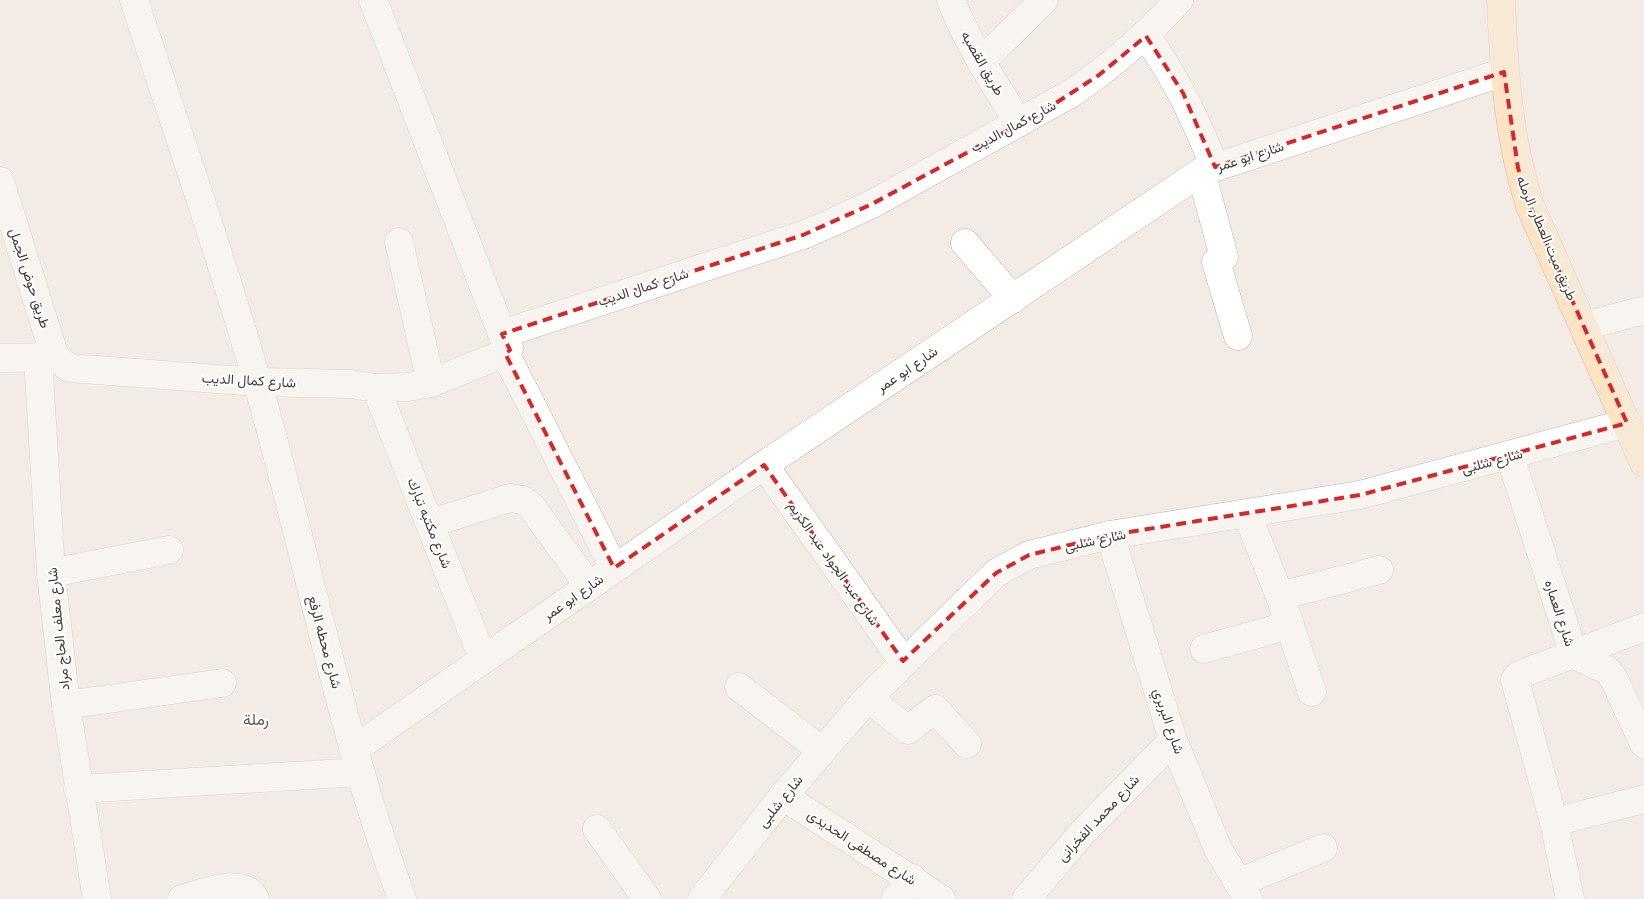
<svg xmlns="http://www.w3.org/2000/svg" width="1644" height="899" viewBox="0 0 1644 899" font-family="'Noto Sans',Vazirmatn,sans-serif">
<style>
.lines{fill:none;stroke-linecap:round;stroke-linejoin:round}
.street-casing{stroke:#c1b5ac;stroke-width:29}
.secondary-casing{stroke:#d6b899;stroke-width:29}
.street{stroke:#fff;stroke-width:28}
.secondary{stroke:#fee4c5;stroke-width:28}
.marked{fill:none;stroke:#d62828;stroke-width:4;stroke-dasharray:10 6;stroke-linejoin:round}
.labels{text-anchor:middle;stroke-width:4;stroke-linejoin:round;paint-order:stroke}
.street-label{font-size:14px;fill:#463c36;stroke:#fff}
.quarter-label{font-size:16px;fill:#68574d;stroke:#fff}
</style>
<rect width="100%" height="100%" fill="#f3ece6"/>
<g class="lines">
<defs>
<g id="street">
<path d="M 134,0 C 176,127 220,253 257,381 C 307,554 340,731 402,899"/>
<path d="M 373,0 L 502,334"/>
<path d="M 951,0 C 968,44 994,83 1019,123"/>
<path d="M 1146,36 C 1177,79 1195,119 1215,167"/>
<path d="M 981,62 L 1044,0"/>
<path d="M 1201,172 L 1224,257 L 1216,262 L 1238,336"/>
<path d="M 0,181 L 55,357 L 69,368 L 258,382 L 351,384 L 376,388 L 408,387 L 431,383 L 505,353 L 509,348 L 502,334 L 803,235 L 831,223 L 872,204 L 1070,94 C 1112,66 1145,37 1179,0"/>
<path d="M 399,242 L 431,383"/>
<path d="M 965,243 L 1013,299"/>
<path d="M 1584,326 L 1644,310"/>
<path d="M 505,353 L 614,568"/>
<path d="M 38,357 L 51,573 L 66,705 L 97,899"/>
<path d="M 0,358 L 55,357"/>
<path d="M 376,388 L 483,659"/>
<path d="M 1510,456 L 1574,655 L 1607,670 L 1614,679 L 1644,744"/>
<path d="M 764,465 L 903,661"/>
<path d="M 1247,514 L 1280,596 L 1312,692"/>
<path d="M 431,523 L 510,498 L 523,500 L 531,506 L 589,586"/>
<path d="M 1110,535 L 1173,740 L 1218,849 L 1248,899"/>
<path d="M 51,573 L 169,550"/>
<path d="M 1280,596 L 1379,570"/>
<path d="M 1204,649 L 1290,625"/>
<path d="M 739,687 L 821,750"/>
<path d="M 868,698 L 908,730 L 935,709 L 967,744"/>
<path d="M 66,705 L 222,683"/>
<path d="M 353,750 L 764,465 L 1201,172 L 1504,72"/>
<path d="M 78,789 L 360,772"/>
<path d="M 783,796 L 941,899"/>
<path d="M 1554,822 L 1644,799"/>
<path d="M 597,829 L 647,899"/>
<path d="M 1238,883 L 1323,848"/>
<path d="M 182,899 C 201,894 242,875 255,899"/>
<path d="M 702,899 L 783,796 L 868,698 L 996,573 L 1029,555 L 1110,535 L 1360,495 L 1627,423"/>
<path d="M 895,899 L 912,878"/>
<path d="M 1026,899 L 1083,832 L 1173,740"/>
<path d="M 1570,899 L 1554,822 L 1515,680 L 1519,675 L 1644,627"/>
</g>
<path id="secondary" d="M 1501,0 C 1504,71 1508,137 1530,206 L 1644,463"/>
</defs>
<use href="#street" class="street-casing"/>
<use href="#secondary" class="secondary-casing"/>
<use href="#street" class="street"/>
<use href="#secondary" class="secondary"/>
</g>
<path d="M0 0H1644V899H0ZM 1146,36 L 1183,93 L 1215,167 L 1504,72 L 1518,168 L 1530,206 L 1627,423 L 1360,495 L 1110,535 L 1029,555 L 996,573 L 903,661 L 764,465 L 614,568 L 505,353 L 510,350 L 502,334 L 803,235 L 872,204 L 1042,112 L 1099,75 Z" fill="#f3ece6" fill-opacity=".55" fill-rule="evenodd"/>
<path class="marked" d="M 1146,36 L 1183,93 L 1215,167 L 1504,72 L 1518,168 L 1530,206 L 1627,423 L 1360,495 L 1110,535 L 1029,555 L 996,573 L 903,661 L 764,465 L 614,568 L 505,353 L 510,350 L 502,334 L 803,235 L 872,204 L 1042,112 L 1099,75 Z"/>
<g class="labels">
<g class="street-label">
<text transform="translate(983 63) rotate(60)" y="5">طريق القصبه</text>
<text transform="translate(1013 126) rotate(-28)" y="5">شارع كمال الديب</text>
<text transform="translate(1250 156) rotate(-18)" y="5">شارع ابو عمر</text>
<text transform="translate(1547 238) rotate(67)" y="5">طريق ميت العطار, الرمله</text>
<text transform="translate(30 278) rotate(72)" y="5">طريق حوض الجمل</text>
<text transform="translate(643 287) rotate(-18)" y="5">شارع كمال الديب</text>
<text transform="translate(907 369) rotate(-34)" y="5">شارع ابو عمر</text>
<text transform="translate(249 380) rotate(3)" y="5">شارع كمال الديب</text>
<text transform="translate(1492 461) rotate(-15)" y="5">شارع شلبى</text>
<text transform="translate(430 523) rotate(68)" y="5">شارع مكتبه تبارك</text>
<text transform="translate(1095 540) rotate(-12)" y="5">شارع شلبى</text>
<text transform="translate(834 563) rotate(55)" y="5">شارع عبد الجواد عبد الكريم</text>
<text transform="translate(573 597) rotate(-35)" y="5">شارع ابو عمر</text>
<text transform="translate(1560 613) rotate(72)" y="5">شارع العماره</text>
<text transform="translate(58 629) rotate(-96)" y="5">شارع معلف الحاج مراد</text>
<text transform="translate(325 642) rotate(75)" y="5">شارع محطه الرفع</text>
<text transform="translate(1169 721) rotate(71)" y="5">شارع البربري</text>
<text transform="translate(780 801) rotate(-51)" y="5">شارع شلبى</text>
<text transform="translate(1098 818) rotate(-47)" y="5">شارع محمد الفخرانى</text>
<text transform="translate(862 847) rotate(33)" y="5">شارع مصطفى الحديدى</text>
</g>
<g class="quarter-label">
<text x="256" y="725">رملة</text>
</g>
</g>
</svg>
